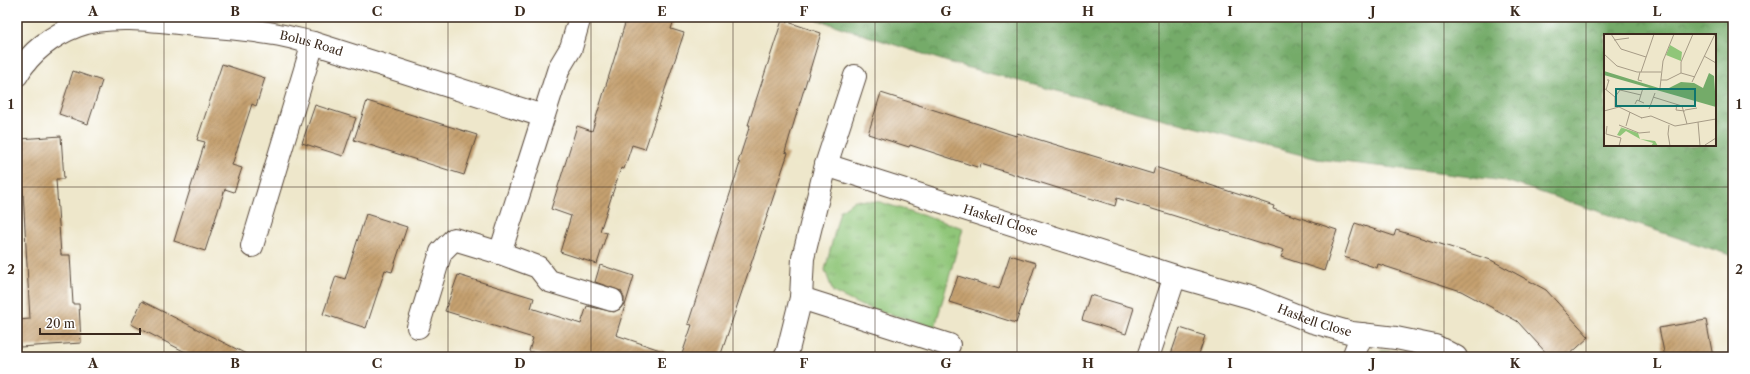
<svg xmlns="http://www.w3.org/2000/svg" width="1750" height="374" viewBox="0 0 1750 374" font-family="'Libre Caslon Text',serif">
<style>
.grass{fill:url(#grass-tufts);stroke:#66784c}
.forest{fill:url(#forest-crowns);stroke:#586a44;fill-rule:evenodd}
.building{fill:url(#building-hatch)}
.lines{fill:none;stroke-linecap:round;stroke-linejoin:round}
.minor-casing{stroke:#564638;stroke-width:24}
.minor{stroke:#fff;stroke-width:22}
.grid{fill:none;stroke:#3b2a1e;stroke-width:1;stroke-opacity:0.55}
.labels{text-anchor:middle;stroke-width:3.5;stroke-linejoin:round;paint-order:stroke}
.street-label{font-size:12px;fill:#3b2a1e;stroke:#fff}
.inset-road{fill:none;stroke:#a69b86;stroke-width:1}
.view{fill:#0f766e;fill-opacity:0.15;stroke:#0f766e;stroke-width:2}
.inset-edge{fill:none;stroke:#3b2a1e;stroke-width:2}
.neatline{fill:none;stroke:#3b2a1e;stroke-width:1.5}
.grid-label{font-size:13px;text-anchor:middle;font-weight:bold;fill:#3b2a1e}
</style>
<defs>
<pattern id="grass-tufts" width="24" height="20" patternUnits="userSpaceOnUse"><rect width="24" height="20" fill="#90c679"/><path d="M3 7l-1-3M5 7V3M7 7l1-3M15 17l-1-3M17 17v-4M19 17l1-3" fill="none" stroke="#77a163"/></pattern>
<pattern id="forest-crowns" width="20" height="18" patternUnits="userSpaceOnUse"><rect width="20" height="18" fill="#74ab69"/><path d="M2 6a3 3 0 1 1 6 0M12 15a3 3 0 1 1 6 0" fill="none" stroke="#608b56"/></pattern>
<pattern id="building-hatch" width="6" height="6" patternUnits="userSpaceOnUse"><rect width="6" height="6" fill="#c5a070"/><path d="M-1 1l2-2M0 6l6-6M5 7l2-2" fill="none" stroke="#a1835b"/></pattern>
</defs>
<rect width="100%" height="100%" fill="#fff"/>
<filter id="ink" filterUnits="userSpaceOnUse"><feTurbulence type="fractalNoise" baseFrequency=".025" numOctaves="2"/><feDisplacementMap in="SourceGraphic" scale="8" xChannelSelector="R" yChannelSelector="G"/><feConvolveMatrix kernelMatrix="1 2 1 2 8 2 1 2 1" color-interpolation-filters="sRGB"/></filter>
<filter id="wash" filterUnits="userSpaceOnUse"><feTurbulence type="fractalNoise" baseFrequency=".012" numOctaves="4" result="noise"/><feDisplacementMap in="SourceGraphic" scale="16" xChannelSelector="R" yChannelSelector="G"/><feGaussianBlur stdDeviation="0.9" result="paint"/><feColorMatrix in="noise" values="0 0 0 0 0 0 0 0 0 0 0 0 0 0 0 0 0 1.4 0 .05"/><feComposite in="paint" operator="in"/></filter>
<g filter="url(#wash)">
<rect width="100%" height="100%" fill="#eee7cb"/>
<g class="grass">
<path d="M 855,200 L 880,202 L 963,228 L 935,327 L 862,306 L 833,292 L 825,270 L 840,211 Z"/>
<path d="M 1381,351 L 1385,351 L 1419,357 L 1379,357 Z"/>
</g>
<path class="forest" d="M 809,17 L 1069,17 L 1084,23 L 1090,17 L 1733,17 L 1733,256 L 1506,181 L 1317,159 L 954,64 ZM 1605,35 L 1715,35 L 1715,145 L 1605,145 Z"/>
<g id="blocks">
<g class="building">
<path d="M 627,17 L 675,17 L 671,29 L 684,33 L 645,149 L 632,145 L 624,169 L 621,168 L 600,231 L 607,233 L 597,264 L 560,252 L 571,216 L 551,209 L 577,126 L 592,131 Z"/>
<path d="M 782,20 L 821,33 L 785,152 L 788,153 L 720,357 L 681,357 L 692,325 L 688,324 L 740,163 L 738,162 L 750,125 L 748,125 Z"/>
<path d="M 222,64 L 265,78 L 256,106 L 252,104 L 232,165 L 242,168 L 234,192 L 225,189 L 205,251 L 174,241 L 205,142 L 197,140 Z"/>
<path d="M 73,71 L 102,81 L 88,124 L 59,114 Z"/>
<path d="M 881,93 L 1016,136 L 1017,133 L 1153,174 L 1155,167 L 1274,206 L 1273,209 L 1337,230 L 1324,271 L 1281,257 L 1284,250 L 1117,198 L 1115,206 L 981,164 L 980,168 L 910,145 L 909,147 L 868,134 Z"/>
<path d="M 367,101 L 477,135 L 464,175 L 354,140 Z"/>
<path d="M 315,105 L 356,118 L 343,156 L 302,143 Z"/>
<path d="M 61,136 L 64,179 L 56,179 L 61,255 L 70,255 L 73,304 L 79,304 L 81,343 L 20,347 L 18,320 L 30,319 L 20,139 Z"/>
<path d="M 366,214 L 407,227 L 392,272 L 385,270 L 366,328 L 323,314 L 336,276 L 345,279 Z"/>
<path d="M 1355,223 L 1394,236 L 1396,230 L 1491,260 L 1546,290 L 1589,337 L 1567,357 L 1550,357 L 1517,321 L 1461,291 L 1378,264 L 1377,268 L 1344,257 Z"/>
<path d="M 1010,255 L 1036,263 L 1016,323 L 949,302 L 958,276 L 999,289 Z"/>
<path d="M 600,265 L 634,276 L 616,335 L 666,352 L 665,357 L 548,357 L 529,351 L 533,338 L 445,311 L 458,275 L 534,298 L 531,308 L 581,324 L 587,306 L 614,312 L 620,309 L 624,304 L 624,298 L 621,291 L 595,282 Z"/>
<path d="M 1090,295 L 1134,308 L 1126,334 L 1082,320 Z"/>
<path d="M 142,301 L 252,357 L 195,357 L 131,324 Z"/>
<path d="M 1706,320 L 1713,357 L 1665,357 L 1659,328 Z"/>
<path d="M 1180,328 L 1205,336 L 1198,357 L 1170,357 Z"/>
</g>
</g>
</g>
<g filter="url(#ink)">
<use href="#blocks" fill-opacity="0" stroke="#564638" stroke-width="1"/>
<g class="lines">
<defs>
<g id="minor">
<path id="s1" d="M 17,75 C 30,52 53,35 77,26 C 110,13 161,21 195,25 C 221,28 248,29 274,34 C 287,36 300,40 313,43 L 543,116"/>
<path id="s2" d="M 826,165 L 1175,276 L 1253,298 L 1313,322 L 1352,333 L 1396,338 L 1435,346 L 1456,357"/>
<path d="M 252,246 L 313,43"/>
<path d="M 500,253 L 559,68 L 571,48 L 580,17"/>
<path d="M 801,298 L 949,345"/>
<path d="M 418,327 L 441,252 L 454,239 L 500,253 L 538,267 L 549,281 L 612,300"/>
<path d="M 785,357 L 787,354 L 801,298 L 803,258 L 826,165 L 855,76"/>
<path d="M 1148,357 L 1175,276"/>
<path d="M 1353,357 L 1362,334"/>
</g>
</defs>
<use href="#minor" class="minor-casing"/>
<use href="#minor" class="minor"/>
</g>
</g>
<path class="grid" d="M 164,17 L 164,357M 306,17 L 306,357M 448,17 L 448,357M 591,17 L 591,357M 733,17 L 733,357M 875,17 L 875,357M 1017,17 L 1017,357M 1159,17 L 1159,357M 1302,17 L 1302,357M 1444,17 L 1444,357M 1586,17 L 1586,357M 17,187 L 1733,187"/>
<g class="labels">
<g class="street-label">
<text dy="4" stroke="none"><textPath href="#s1" startOffset="316">Bolus Road</textPath></text>
<text dy="4" stroke="none"><textPath href="#s2" startOffset="183">Haskell Close</textPath></text>
<text dy="4" stroke="none"><textPath href="#s2" startOffset="513">Haskell Close</textPath></text>
</g>
</g>
<g transform="translate(1604 34)">
<rect width="112" height="112" fill="#eee7cb"/>
<path d="M 66,11 L 78,18 L 77,27 L 62,21 ZM 16,93 L 34,99 L 36,105 L 51,107 L 54,112 L 47,112 L 49,109 L 36,105 L 22,97 L 16,102 L 13,101 L 17,94 L 19,95 Z" fill="#90c679"/>
<path d="M 0,37 L 61,56 L 77,48 L 90,49 L 99,54 L 105,39 L 110,42 L 112,73 L 0,41 Z" fill="#74ab69"/>
<path class="inset-road" d="M 7,0 L 17,15 L 42,23M 10,6 L 25,4M 0,20 L 13,32 L 33,38 L 57,38M 100,22 L 112,29M 36,38 L 34,46 L 38,47M 37,38 L 50,0M 77,39 L 77,28 L 89,0M 57,46 L 63,46 L 77,39 L 91,43M 88,48 L 111,0M 0,54 L 11,63M 56,54 L 59,27 L 70,0M 2,56 L 5,46 L 3,46M 49,63 L 78,72 L 83,90M 35,67 L 39,54M 31,70 L 33,66 L 40,69M 73,70 L 72,76 L 81,77M 11,73 L 11,63 L 16,56 L 37,61M 45,75 L 51,59M 81,76 L 93,74M 0,77 L 15,73 L 38,84M 37,84 L 47,82 L 71,92 L 112,85M 94,88 L 96,112M 15,91 L 35,99 L 46,98M 65,91 L 64,100 L 66,112M 3,92 L 2,100 L 17,104 L 15,112M 22,92 L 26,78M 101,111 L 112,104"/>
<path class="view" d="M 12,55 L 91,55 L 91,72 L 12,72 Z"/>
<rect width="112" height="112" class="inset-edge"/>
</g>
<rect width="1750" height="374" fill="none" stroke="#fff" stroke-width="44"/>
<path d="M40 328v6h100v-6" fill="none" stroke="#3b2a1e" stroke-width="2"/>
<text x="46" y="328" font-size="12" fill="#3b2a1e" stroke="#ffffff" stroke-width="3" paint-order="stroke">20 m</text>
<rect x="22" y="22" width="1706" height="330" class="neatline"/>
<g class="grid-label">
<text x="93" y="16">A</text>
<text x="235" y="16">B</text>
<text x="377" y="16">C</text>
<text x="520" y="16">D</text>
<text x="662" y="16">E</text>
<text x="804" y="16">F</text>
<text x="946" y="16">G</text>
<text x="1088" y="16">H</text>
<text x="1230" y="16">I</text>
<text x="1373" y="16">J</text>
<text x="1515" y="16">K</text>
<text x="1657" y="16">L</text>
<text x="11" y="109">1</text>
<text x="1739" y="109">1</text>
<text x="11" y="274">2</text>
<text x="1739" y="274">2</text>
<text x="93" y="368">A</text>
<text x="235" y="368">B</text>
<text x="377" y="368">C</text>
<text x="520" y="368">D</text>
<text x="662" y="368">E</text>
<text x="804" y="368">F</text>
<text x="946" y="368">G</text>
<text x="1088" y="368">H</text>
<text x="1230" y="368">I</text>
<text x="1373" y="368">J</text>
<text x="1515" y="368">K</text>
<text x="1657" y="368">L</text>
</g>
</svg>
